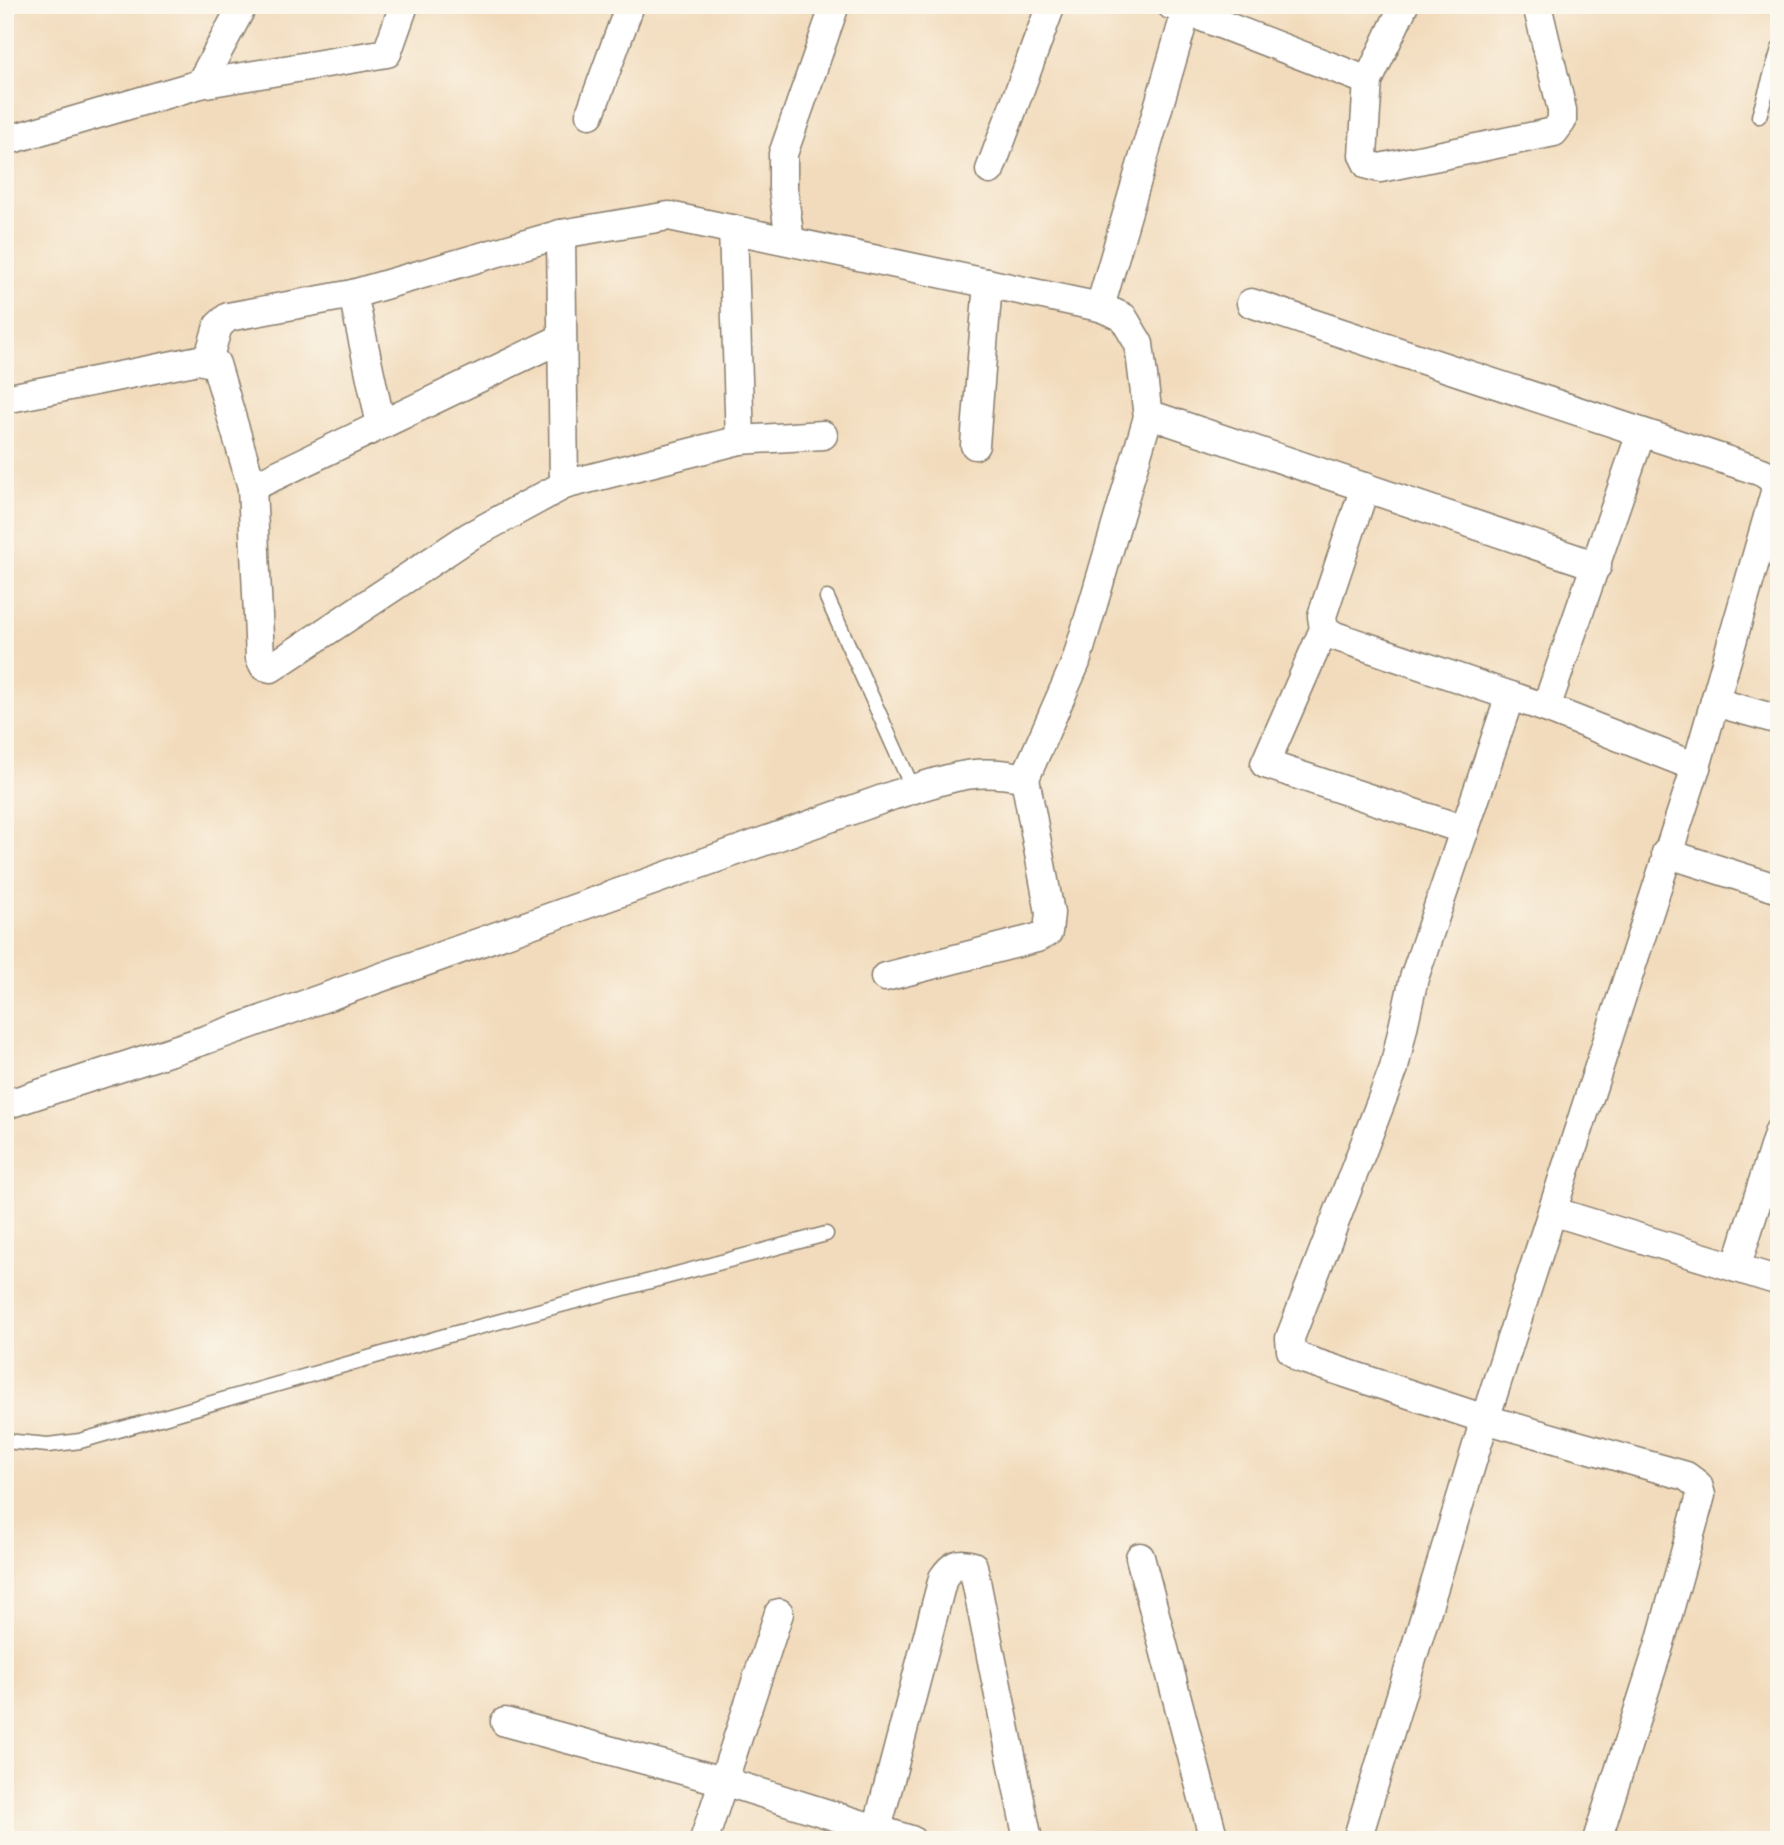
<svg xmlns="http://www.w3.org/2000/svg" width="1784" height="1845" viewBox="0 0 1784 1845" font-family="Delius,sans-serif">
<style>
.lines{fill:none;stroke-linecap:round;stroke-linejoin:round}
.lane-casing{stroke:#877c6c;stroke-width:17}
.street-casing{stroke:#877c6c;stroke-width:31}
.lane{stroke:#fff;stroke-width:14}
.street{stroke:#fff;stroke-width:28}
</style>
<rect width="100%" height="100%" fill="#fbf7ec"/>
<filter id="ink" filterUnits="userSpaceOnUse"><feTurbulence type="fractalNoise" baseFrequency=".0143" numOctaves="2"/><feDisplacementMap in="SourceGraphic" scale="14" xChannelSelector="R" yChannelSelector="G"/><feConvolveMatrix kernelMatrix="1 2 1 2 8 2 1 2 1" color-interpolation-filters="sRGB"/></filter>
<filter id="wash" filterUnits="userSpaceOnUse"><feTurbulence type="fractalNoise" baseFrequency=".00686" numOctaves="4" result="noise"/><feDisplacementMap in="SourceGraphic" scale="28" xChannelSelector="R" yChannelSelector="G"/><feGaussianBlur stdDeviation="1.57" result="paint"/><feColorMatrix in="noise" values="0 0 0 0 0 0 0 0 0 0 0 0 0 0 0 0 0 1.4 0 .05"/><feComposite in="paint" operator="in"/></filter>
<g filter="url(#wash)">
<rect width="100%" height="100%" fill="#f2dbbc"/>
</g>
<g filter="url(#ink)">
<g class="lines">
<defs>
<g id="lane">
<path d="M 1759,116 L 1779,49"/>
<path d="M 827,598 L 913,789"/>
<path d="M 5,1441 L 48,1445 L 80,1441 L 445,1336 L 826,1234"/>
</g>
<g id="street">
<path d="M 1171,5 L 1368,81"/>
<path d="M 1404,5 L 1368,81 L 1363,155 L 1368,165 L 1380,168 L 1554,132 L 1562,121 L 1562,110 L 1537,5"/>
<path d="M 200,84 L 243,5"/>
<path d="M 590,114 L 630,5"/>
<path d="M 5,141 L 200,84 L 387,53 L 404,5"/>
<path d="M 990,170 L 1051,5"/>
<path d="M 733,229 L 740,440"/>
<path d="M 561,234 L 564,485"/>
<path d="M 790,241 L 783,188 L 783,154 L 835,5"/>
<path d="M 353,294 L 381,425"/>
<path d="M 1251,303 L 1762,472 L 1774,480 L 1775,492 L 1696,767 L 1485,1419 L 1357,1840"/>
<path d="M 1100,307 L 1188,5"/>
<path d="M 208,360 L 218,326 L 228,317 L 353,294 L 561,234 L 669,216 L 1100,307 L 1123,317 L 1139,344 L 1148,417"/>
<path d="M 5,399 L 199,360 L 216,364 L 252,487 L 260,658 L 264,666 L 271,668 L 470,536 L 564,485 L 740,440 L 823,435"/>
<path d="M 975,445 L 988,283"/>
<path d="M 252,487 L 560,339"/>
<path d="M 1365,487 L 1322,616 L 1324,629 L 1335,636 L 1546,708 L 1696,767"/>
<path d="M 1324,629 L 1265,764 L 1465,830"/>
<path d="M 1510,696 L 1414,978 L 1394,1068 L 1290,1338 L 1291,1350 L 1300,1358 L 1485,1419 L 1686,1476 L 1698,1485 L 1701,1495 L 1660,1643 L 1597,1840"/>
<path d="M 1715,702 L 1779,720"/>
<path d="M 1546,708 L 1641,433"/>
<path d="M 1666,853 L 1779,889"/>
<path d="M 885,977 L 1037,938 L 1048,932 L 1050,913 L 1025,778 L 1076,662 L 1148,417 L 1160,418 L 1597,566"/>
<path d="M 5,1105 L 205,1040 L 894,795 C 946,780 970,766 1025,778"/>
<path d="M 1552,1211 L 1779,1281"/>
<path d="M 1736,1268 L 1779,1131"/>
<path d="M 1140,1557 L 1214,1840"/>
<path d="M 505,1722 L 723,1781 L 911,1840"/>
<path d="M 877,1829 L 943,1578 C 952,1565 958,1561 973,1566 L 1028,1840"/>
<path d="M 704,1840 L 779,1613"/>
</g>
</defs>
<use href="#lane" class="lane-casing"/>
<use href="#street" class="street-casing"/>
<use href="#lane" class="lane"/>
<use href="#street" class="street"/>
</g>
</g>
<rect width="1784" height="1845" fill="none" stroke="#fbf7ec" stroke-width="28"/>
</svg>
